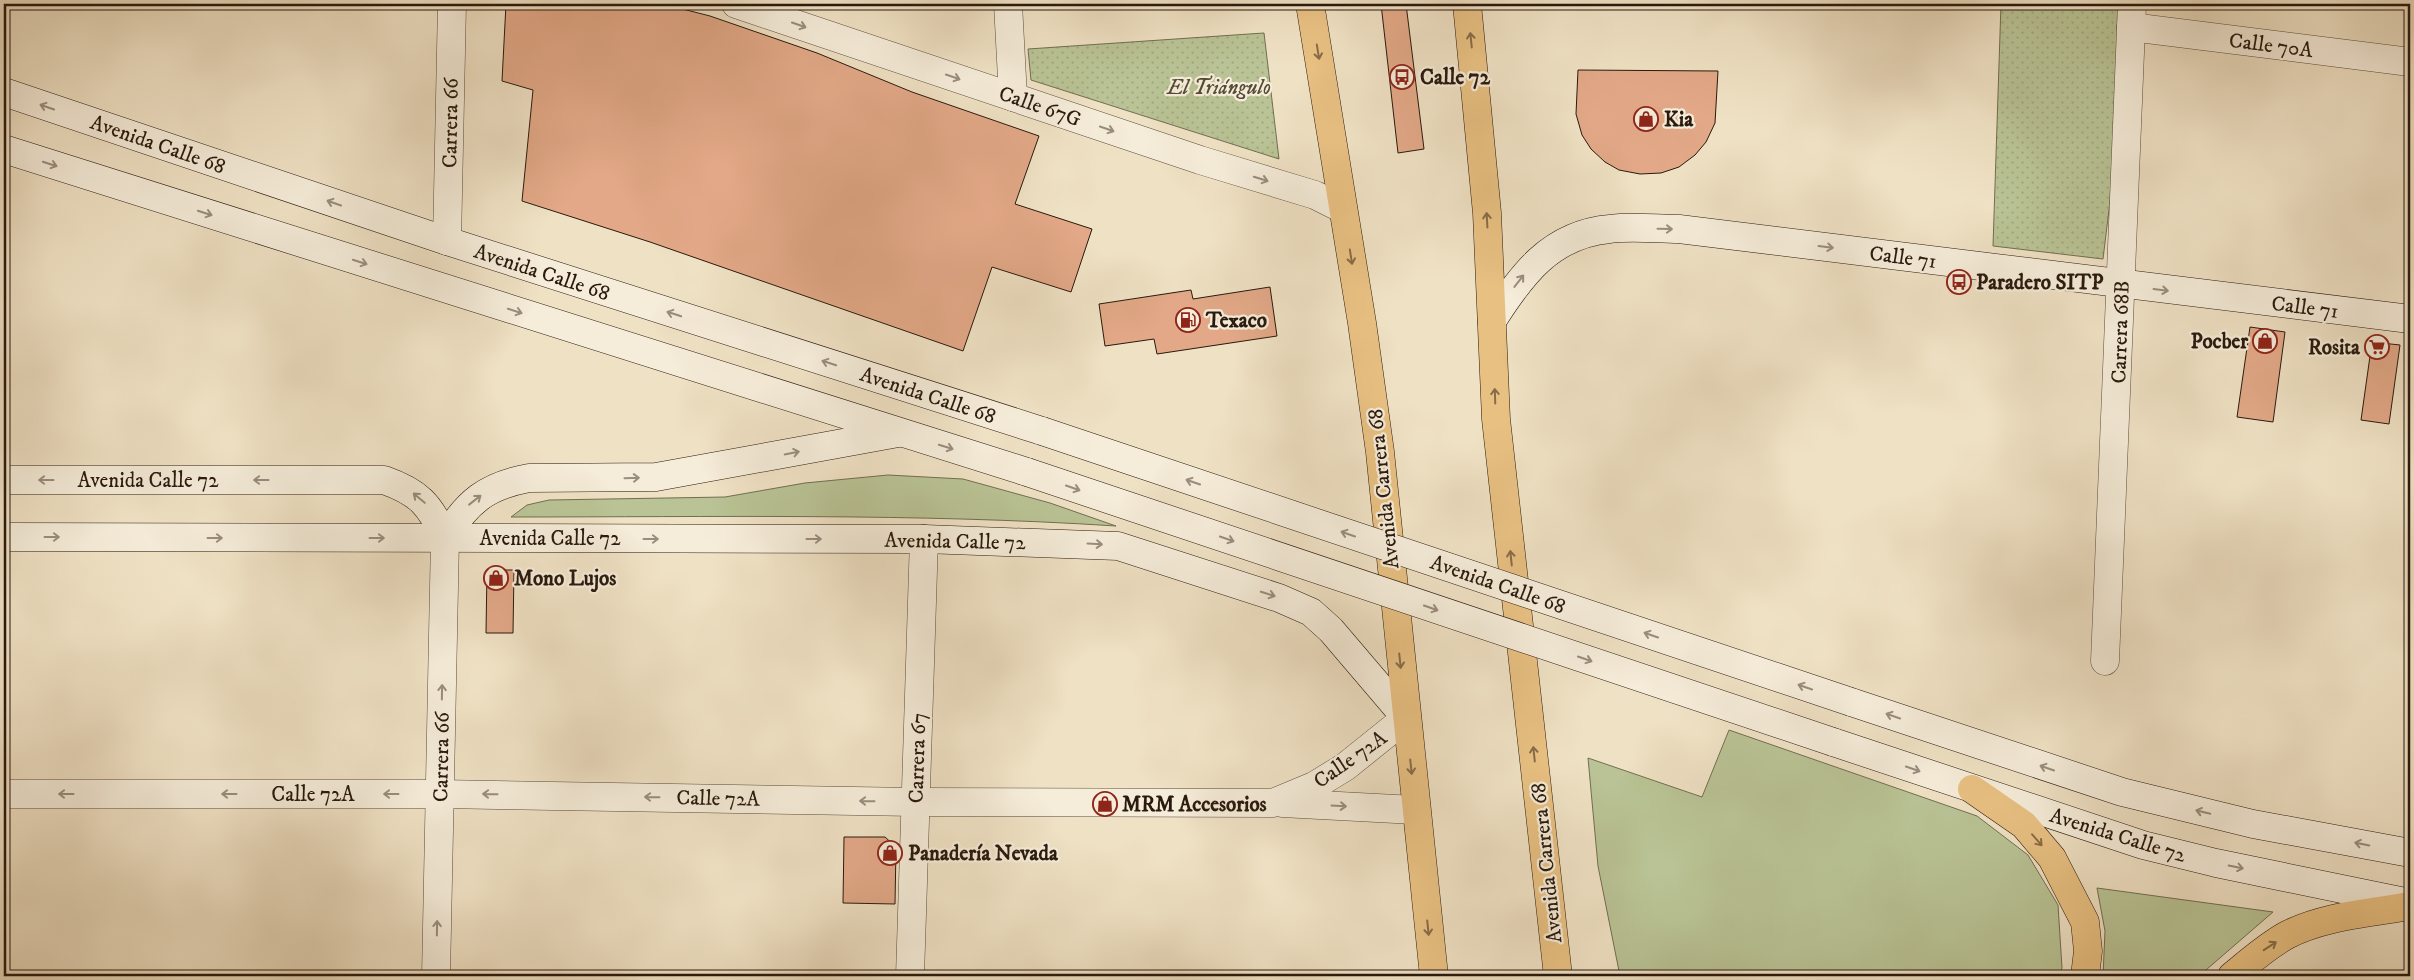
<svg xmlns="http://www.w3.org/2000/svg" width="2414" height="980" viewBox="0 0 2414 980" font-family="'IM FELL DW Pica',serif">
<style>
.green{fill:#b9c395;stroke:#716e52}
.park{fill:url(#park-dots);stroke:#716e52}
.building{fill:#e2a887;stroke:#29190e}
.lines{fill:none;stroke-linecap:round;stroke-linejoin:round}
.street-casing{stroke:#5a4b3c;stroke-width:29}
.secondary-casing{stroke:#29190e;stroke-width:29}
.primary-casing{stroke:#29190e;stroke-width:29}
.street{stroke:#f5ecd9;stroke-width:28}
.secondary{stroke:#f5ecd9;stroke-width:28}
.primary{stroke:#e8c082;stroke-width:28}
.secondary-bridge-casing{stroke:#29190e;stroke-width:29;stroke-linecap:butt}
.secondary-bridge{stroke:#f5ecd9;stroke-width:28}
.oneway{stroke:#998d7e}
.oneway2{stroke:#886c48}
.labels{text-anchor:middle;stroke-width:4.5;stroke-linejoin:round;paint-order:stroke}
.street-label{font-size:21px;fill:#29190e;stroke:#f5ecd9}
.poi-label{font-size:21px;font-weight:bold;fill:#29190e;stroke:#f5ecd9;text-anchor:start}
.park-label{font-size:21px;font-style:italic;fill:#544c36;stroke:#f5ecd9}
</style>
<defs>
<pattern id="park-dots" width="8" height="8" patternUnits="userSpaceOnUse" patternTransform="scale(1.25)"><rect width="8" height="8" fill="#b9c395"/><path d="M2 2h.1M6 6h.1" fill="none" stroke="#9fa77f" stroke-width="1.8" stroke-linecap="round"/></pattern>
</defs>
<rect width="100%" height="100%" fill="#efe1c4"/>
<filter id="stains"><feTurbulence type="fractalNoise" baseFrequency=".004" numOctaves="4"/><feColorMatrix values="0 0 0 0 .2 0 0 0 0 .09 0 0 0 0 .02 0 0 0 .5 -.17"/></filter>
<radialGradient id="worn" r=".72"><stop offset=".6" stop-color="#630" stop-opacity="0"/><stop offset="1" stop-color="#630" stop-opacity=".3"/></radialGradient>
<g class="green">
<path d="M 888,475 L 963,479 L 1050,503 L 1116,526 C 915,513 713,517 511,517 L 527,505 L 549,500 L 725,497 L 805,483 Z"/>
<path d="M 1729,730 L 1977,816 L 2028,855 L 2058,905 L 2062,968 L 2059,976 L 1620,976 L 1598,866 L 1588,758 L 1702,797 Z"/>
<path d="M 2097,888 L 2273,912 L 2199,976 L 2103,976 L 2105,931 Z"/>
</g>
<g class="park">
<path d="M 2001,4 L 2122,4 L 2112,185 L 2103,259 L 1993,246 Z"/>
<path d="M 1264,33 L 1279,159 L 1031,80 L 1028,49 Z"/>
</g>
<g class="building">
<path d="M 506,4 L 663,4 L 710,16 L 817,53 L 912,92 L 1039,136 L 1015,204 L 1092,229 L 1071,292 L 992,267 L 963,351 L 650,242 L 522,201 L 533,90 L 502,81 Z"/>
<path d="M 1381,4 L 1406,4 L 1424,149 L 1398,153 Z"/>
<path d="M 1578,70 L 1718,71 L 1715,123 L 1706,142 L 1695,155 L 1679,167 L 1661,173 L 1640,174 L 1619,170 L 1605,162 L 1591,149 L 1582,135 L 1576,114 Z"/>
<path d="M 1270,287 L 1277,336 L 1157,354 L 1154,339 L 1105,346 L 1099,304 L 1191,290 L 1193,299 Z"/>
<path d="M 2250,327 L 2285,332 L 2273,422 L 2237,417 Z"/>
<path d="M 2372,342 L 2400,345 L 2389,424 L 2361,420 Z"/>
<path d="M 487,570 L 514,570 L 513,633 L 486,633 Z"/>
<path d="M 844,837 L 885,837 L 896,847 L 895,904 L 843,903 Z"/>
</g>
<g class="lines">
<defs>
<g id="street">
<path d="M 736,4 L 1200,160 L 1315,195 L 1343,209"/>
<path d="M 1008,4 L 1013,97"/>
<path d="M 2131,27 L 2410,62"/>
<path d="M 447,241 L 452,4"/>
<path d="M 2105,661 L 2132,4"/>
<path d="M 4,794 L 440,794 L 916,802 L 1273,803 L 1314,786 L 1345,767 L 1406,718"/>
<path d="M 1282,803 L 1415,810"/>
<path d="M 436,976 L 445,538"/>
<path d="M 910,976 L 924,539"/>
</g>
<g id="secondary">
<path d="M 4,92 L 447,241 L 1042,431"/>
<path d="M 4,149 L 1027,472"/>
<path d="M 1492,321 C 1521,275 1551,234 1610,229 C 1632,226 1656,229 1679,229 L 2410,319"/>
<path d="M 4,480 L 384,480 C 418,492 430,504 445,538"/>
<path d="M 4,537 L 924,539 L 1118,546 L 1279,598 L 1311,612 L 1331,630 L 1406,718"/>
<path d="M 445,538 C 467,502 486,486 529,478 L 656,477 L 898,433"/>
<path d="M 1851,702 L 2122,792 L 2253,824 L 2410,853"/>
<path d="M 1833,742 L 2143,845 L 2216,863 L 2410,903"/>
</g>
<g id="primary">
<path d="M 1310,4 L 1362,323 L 1380,452 L 1434,976"/>
<path d="M 1467,4 L 1487,213 L 1496,419 L 1558,976"/>
<path d="M 1972,789 L 2024,825 L 2052,858 L 2085,922 L 2088,951 L 2085,976"/>
<path d="M 2232,976 C 2249,962 2267,946 2287,935 C 2324,916 2370,913 2410,906"/>
</g>
</defs>
<use href="#street" class="street-casing"/>
<use href="#secondary" class="secondary-casing"/>
<use href="#primary" class="primary-casing"/>
<use href="#street" class="street"/>
<use href="#secondary" class="secondary"/>
<use href="#primary" class="primary"/>
<defs>
<g id="secondary-bridge">
<path d="M 1042,431 L 1851,702"/>
<path d="M 1027,472 L 1833,742"/>
</g>
</defs>
<use href="#secondary-bridge" class="secondary-bridge-casing"/>
<use href="#secondary-bridge" class="secondary-bridge"/>
</g>
<defs><path id="oneway-shaft" d="M-6 0H5M1.5-3L5.5 0L1.5 3" fill="none" stroke-width="1.6" stroke-linecap="round" stroke-linejoin="round" transform="scale(1.25)"/></defs>
<g class="oneway">
<use href="#oneway-shaft" transform="translate(799 25) rotate(19)"/>
<use href="#oneway-shaft" transform="translate(953 77) rotate(19)"/>
<use href="#oneway-shaft" transform="translate(47 107) rotate(-161)"/>
<use href="#oneway-shaft" transform="translate(1107 129) rotate(19)"/>
<use href="#oneway-shaft" transform="translate(50 164) rotate(18)"/>
<use href="#oneway-shaft" transform="translate(1261 179) rotate(17)"/>
<use href="#oneway-shaft" transform="translate(334 203) rotate(-161)"/>
<use href="#oneway-shaft" transform="translate(205 213) rotate(18)"/>
<use href="#oneway-shaft" transform="translate(1665 229) rotate(1)"/>
<use href="#oneway-shaft" transform="translate(1826 247) rotate(7)"/>
<use href="#oneway-shaft" transform="translate(360 262) rotate(18)"/>
<use href="#oneway-shaft" transform="translate(1519 281) rotate(-52)"/>
<use href="#oneway-shaft" transform="translate(2161 290) rotate(7)"/>
<use href="#oneway-shaft" transform="translate(515 311) rotate(18)"/>
<use href="#oneway-shaft" transform="translate(674 314) rotate(-162)"/>
<use href="#oneway-shaft" transform="translate(829 363) rotate(-162)"/>
<use href="#oneway-shaft" transform="translate(946 447) rotate(17)"/>
<use href="#oneway-shaft" transform="translate(792 453) rotate(-11)"/>
<use href="#oneway-shaft" transform="translate(632 478) rotate(-2)"/>
<use href="#oneway-shaft" transform="translate(46 480) rotate(180)"/>
<use href="#oneway-shaft" transform="translate(261 480) rotate(180)"/>
<use href="#oneway-shaft" transform="translate(1193 482) rotate(-161)"/>
<use href="#oneway-shaft" transform="translate(1073 488) rotate(19)"/>
<use href="#oneway-shaft" transform="translate(419 498) rotate(-140)"/>
<use href="#oneway-shaft" transform="translate(475 500) rotate(-38)"/>
<use href="#oneway-shaft" transform="translate(1348 534) rotate(-161)"/>
<use href="#oneway-shaft" transform="translate(52 537)"/>
<use href="#oneway-shaft" transform="translate(215 538)"/>
<use href="#oneway-shaft" transform="translate(377 538)"/>
<use href="#oneway-shaft" transform="translate(651 539)"/>
<use href="#oneway-shaft" transform="translate(814 539)"/>
<use href="#oneway-shaft" transform="translate(1227 539) rotate(19)"/>
<use href="#oneway-shaft" transform="translate(1095 544) rotate(3)"/>
<use href="#oneway-shaft" transform="translate(1268 594) rotate(18)"/>
<use href="#oneway-shaft" transform="translate(1431 608) rotate(19)"/>
<use href="#oneway-shaft" transform="translate(1651 635) rotate(-161)"/>
<use href="#oneway-shaft" transform="translate(1585 659) rotate(19)"/>
<use href="#oneway-shaft" transform="translate(1805 687) rotate(-161)"/>
<use href="#oneway-shaft" transform="translate(442 692) rotate(-89)"/>
<use href="#oneway-shaft" transform="translate(1893 716) rotate(-161)"/>
<use href="#oneway-shaft" transform="translate(2047 768) rotate(-161)"/>
<use href="#oneway-shaft" transform="translate(1913 769) rotate(19)"/>
<use href="#oneway-shaft" transform="translate(66 794) rotate(180)"/>
<use href="#oneway-shaft" transform="translate(229 794) rotate(180)"/>
<use href="#oneway-shaft" transform="translate(391 794) rotate(180)"/>
<use href="#oneway-shaft" transform="translate(490 794) rotate(-179)"/>
<use href="#oneway-shaft" transform="translate(652 797) rotate(-179)"/>
<use href="#oneway-shaft" transform="translate(867 801) rotate(-179)"/>
<use href="#oneway-shaft" transform="translate(1339 806) rotate(3)"/>
<use href="#oneway-shaft" transform="translate(2203 812) rotate(-167)"/>
<use href="#oneway-shaft" transform="translate(2362 844) rotate(-169)"/>
<use href="#oneway-shaft" transform="translate(2236 867) rotate(11)"/>
<use href="#oneway-shaft" transform="translate(437 928) rotate(-89)"/>
</g>
<g class="oneway2">
<use href="#oneway-shaft" transform="translate(1471 40) rotate(-96)"/>
<use href="#oneway-shaft" transform="translate(1318 52) rotate(81)"/>
<use href="#oneway-shaft" transform="translate(1487 220) rotate(-93)"/>
<use href="#oneway-shaft" transform="translate(1351 257) rotate(81)"/>
<use href="#oneway-shaft" transform="translate(1495 396) rotate(-92)"/>
<use href="#oneway-shaft" transform="translate(1511 558) rotate(-96)"/>
<use href="#oneway-shaft" transform="translate(1400 661) rotate(84)"/>
<use href="#oneway-shaft" transform="translate(1534 754) rotate(-96)"/>
<use href="#oneway-shaft" transform="translate(1411 767) rotate(84)"/>
<use href="#oneway-shaft" transform="translate(2037 840) rotate(49)"/>
<use href="#oneway-shaft" transform="translate(1428 928) rotate(84)"/>
<use href="#oneway-shaft" transform="translate(2270 946) rotate(-33)"/>
</g>
<defs>
<symbol id="bus-ring" viewBox="-11 -11 22 22"><circle r="9.5" fill="#f5ecd9" stroke="#8f2418" stroke-width="1.5"/><path d="M-5-6H5V4H4V6H2V4H-2V6H-4V4H-5ZM-3.5-4V0h7V-4ZM-3.5 1.2v1.5H-2V1.2ZM2 1.2v1.5H3.5V1.2Z" fill="#8f2418"/></symbol>
<symbol id="shop-ring" viewBox="-11 -11 22 22"><circle r="9.5" fill="#f5ecd9" stroke="#8f2418" stroke-width="1.5"/><path d="M-5-2.5h2.3a2.7 3.5 0 0 1 5.4 0H5L5.5 6h-11ZM-1.5-2.5h3a1.5 2.3 0 0 0-3 0Z" fill="#8f2418"/></symbol>
<symbol id="fuel-ring" viewBox="-11 -11 22 22"><circle r="9.5" fill="#f5ecd9" stroke="#8f2418" stroke-width="1.5"/><path d="M-5.5-6h7V0h2V4h1.3V-2.5L3-4.5l.8-.8L6-3V5H2.5V1h-1V6h-7ZM-4.2-4.7v3.2H.2V-4.7Z" fill="#8f2418"/></symbol>
<symbol id="supermarket-ring" viewBox="-11 -11 22 22"><circle r="9.5" fill="#f5ecd9" stroke="#8f2418" stroke-width="1.5"/><path d="M-6-5.5h2.5l.6 2H6L4.5 2H-2.5L-4.4-4H-6ZM-1.5 3.2a1.3 1.3 0 1 0 .1 0ZM3 3.2a1.3 1.3 0 1 0 .1 0Z" fill="#8f2418"/></symbol>
</defs>
<g fill-rule="evenodd">
<use href="#bus-ring" x="1388" y="63" width="28" height="28"/>
<use href="#shop-ring" x="1632" y="105" width="28" height="28"/>
<use href="#bus-ring" x="1945" y="268" width="28" height="28"/>
<use href="#fuel-ring" x="1174" y="306" width="28" height="28"/>
<use href="#shop-ring" x="2251" y="327" width="28" height="28"/>
<use href="#supermarket-ring" x="2363" y="333" width="28" height="28"/>
<use href="#shop-ring" x="482" y="564" width="28" height="28"/>
<use href="#shop-ring" x="1091" y="790" width="28" height="28"/>
<use href="#shop-ring" x="876" y="839" width="28" height="28"/>
</g>
<g class="labels">
<g class="street-label">
<text transform="translate(2271 45) rotate(7)" y="7">Calle 70A</text>
<text transform="translate(1040 106) rotate(19)" y="7">Calle 67G</text>
<text transform="translate(450 123) rotate(-89)" y="7">Carrera 66</text>
<text transform="translate(158 144) rotate(19)" y="7">Avenida Calle 68</text>
<text transform="translate(1903 257) rotate(7)" y="7">Calle 71</text>
<text transform="translate(542 272) rotate(18)" y="7">Avenida Calle 68</text>
<text transform="translate(2305 307) rotate(7)" y="7">Calle 71</text>
<text transform="translate(2120 332) rotate(-88)" y="7">Carrera 68B</text>
<text transform="translate(928 395) rotate(18)" y="7">Avenida Calle 68</text>
<text x="148" y="487">Avenida Calle 72</text>
<text transform="translate(1383 489) rotate(-96)" y="7">Avenida Carrera 68</text>
<text x="550" y="545">Avenida Calle 72</text>
<text transform="translate(955 541) rotate(1)" y="7">Avenida Calle 72</text>
<text transform="translate(1498 584) rotate(19)" y="7">Avenida Calle 68</text>
<text transform="translate(441 757) rotate(-89)" y="7">Carrera 66</text>
<text transform="translate(917 758) rotate(-88)" y="7">Carrera 67</text>
<text transform="translate(1350 759) rotate(-35)" y="7">Calle 72A</text>
<text x="313" y="801">Calle 72A</text>
<text transform="translate(718 798) rotate(1)" y="7">Calle 72A</text>
<text transform="translate(2118 835) rotate(17)" y="7">Avenida Calle 72</text>
<text transform="translate(1546 863) rotate(-96)" y="7">Avenida Carrera 68</text>
</g>
<g class="poi-label">
<text x="1420" y="84">Calle 72</text>
<text x="1664" y="126">Kia</text>
<text x="1976" y="289">Paradero SITP</text>
<text x="1206" y="327">Texaco</text>
<text x="2248" y="348" text-anchor="end">Pocber</text>
<text x="2360" y="354" text-anchor="end">Rosita</text>
<text x="514" y="585">Mono Lujos</text>
<text x="1122" y="811">MRM Accesorios</text>
<text x="908" y="860">Panadería Nevada</text>
</g>
<g class="park-label">
<text x="1219" y="94">El Triángulo</text>
</g>
</g>
<rect width="2414" height="980" fill="none" stroke="#efe1c4" stroke-width="20"/>
<rect x="5" y="5" width="2404" height="970" fill="none" stroke="#29190e" stroke-width="2.5"/>
<rect x="10" y="10" width="2394" height="960" fill="none" stroke="#29190e"/>
<rect width="100%" height="100%" filter="url(#stains)"/>
<rect width="100%" height="100%" fill="url(#worn)"/>
</svg>
